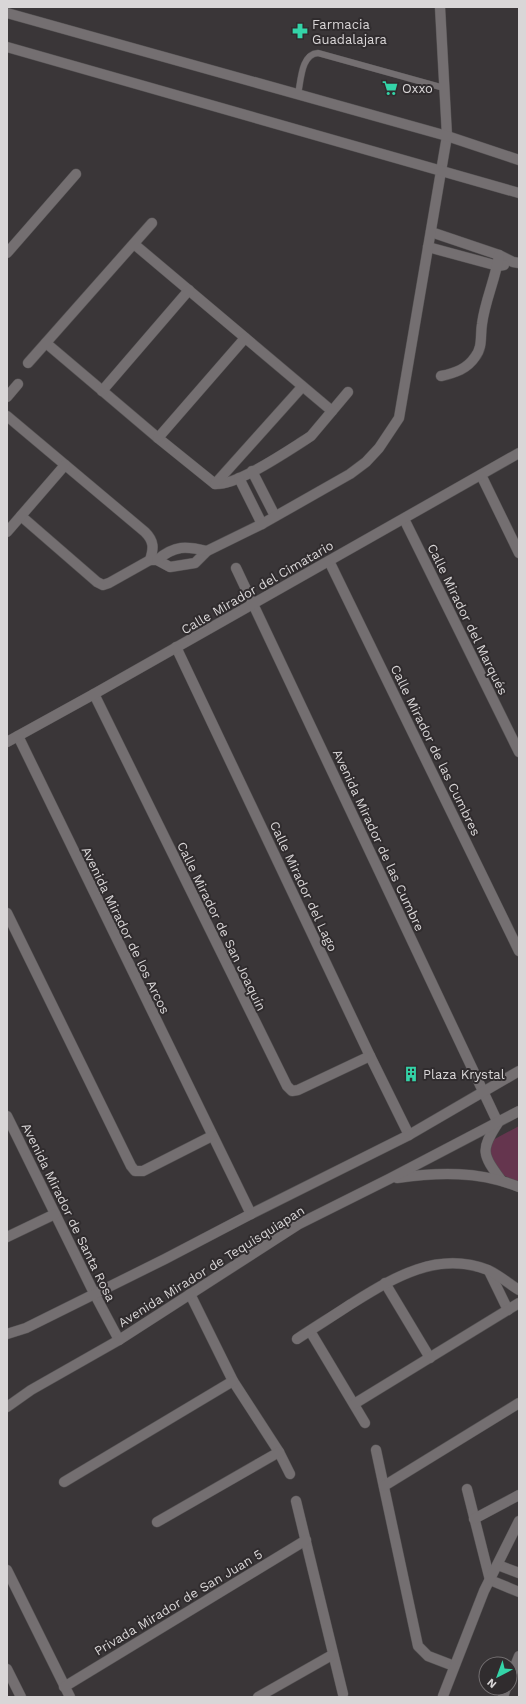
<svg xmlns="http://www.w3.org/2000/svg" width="526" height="1704" viewBox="0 0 526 1704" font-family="'Work Sans',sans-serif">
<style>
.green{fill:#65354e}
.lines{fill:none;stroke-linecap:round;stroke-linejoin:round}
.service-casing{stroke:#555253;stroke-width:7}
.minor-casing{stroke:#555253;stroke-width:11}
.tertiary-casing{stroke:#555253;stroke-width:11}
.service{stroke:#746f71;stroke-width:6}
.minor{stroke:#746f71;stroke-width:10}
.tertiary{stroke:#746f71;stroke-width:10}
.labels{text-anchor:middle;stroke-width:4;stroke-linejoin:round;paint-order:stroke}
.poi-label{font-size:13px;fill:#d9d6d7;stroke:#302c2e;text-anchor:start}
.street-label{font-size:13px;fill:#d9d6d7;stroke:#302c2e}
</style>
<rect width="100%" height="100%" fill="#3a3638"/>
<path class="green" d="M 519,1126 L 519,1183 C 492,1169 490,1172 491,1141 Z"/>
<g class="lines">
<defs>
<path id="service" d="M 298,94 C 301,81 301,54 318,53 L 444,88"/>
<g id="minor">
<path d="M 431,232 L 499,255 L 513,262 L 519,263"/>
<path d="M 134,244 L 332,411"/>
<path d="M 428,247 L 498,266 L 504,265"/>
<path d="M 7,253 L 76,174"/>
<path d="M 46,343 L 158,438 L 215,484 C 236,486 286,452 305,440 L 311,436 L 348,392"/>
<path d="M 28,363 L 152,223"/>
<path d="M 441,376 C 455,373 467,369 475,357 C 483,347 480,336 482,324 C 485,300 496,278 499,255"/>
<path d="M 102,391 L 189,290"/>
<path d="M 7,397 L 18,384"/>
<path d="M 7,416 L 145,532 C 154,541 154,548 150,560"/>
<path d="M 158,438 L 245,338"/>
<path d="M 252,471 L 275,516"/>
<path d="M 481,475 L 519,553"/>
<path d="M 239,478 L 262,524"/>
<path d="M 215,484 L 302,387"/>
<path d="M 21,516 L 97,582 L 103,585 L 109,583 L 150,560 L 157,560 L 170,567 L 195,563 L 207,551 L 262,524 L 350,474 L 366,462 L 379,448 L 399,418 L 447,136 L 440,7"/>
<path d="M 404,519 L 519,752"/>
<path d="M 7,532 L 65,465"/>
<path d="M 157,560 C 175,545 186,546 207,551"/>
<path d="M 329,561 L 519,951"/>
<path d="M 236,568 L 498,1123 C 480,1150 482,1154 501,1180"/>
<path d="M 176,647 L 370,1056 L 409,1135"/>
<path d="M 94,694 L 287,1086 L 292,1091 L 298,1090 L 370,1056"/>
<path d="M 18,736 L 251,1214"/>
<path d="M 7,742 L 94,694 L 519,453"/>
<path d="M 7,913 L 131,1166 L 135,1171 L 143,1171 L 212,1136"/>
<path d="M 7,1116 L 94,1293 L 119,1340"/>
<path d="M 397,1178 C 438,1172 480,1171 519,1187"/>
<path d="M 7,1237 L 55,1214"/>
<path d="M 489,1271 L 508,1310"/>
<path d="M 385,1283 L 430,1358"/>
<path d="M 190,1294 L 233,1381 L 279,1452 L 290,1474"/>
<path d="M 310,1331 L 365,1423"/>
<path d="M 7,1334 L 26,1328 L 165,1259 L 251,1214 L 409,1135 L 519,1071"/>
<path d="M 297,1339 C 315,1327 333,1316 351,1304 C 393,1278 437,1250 488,1270 C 499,1275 509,1284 519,1290"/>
<path d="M 354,1404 L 519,1303"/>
<path d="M 7,1407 L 31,1390 L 119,1340 L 299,1224 L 389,1179 L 519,1111"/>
<path d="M 376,1450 L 418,1646 L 428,1656 L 454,1666"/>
<path d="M 64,1482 L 233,1381"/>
<path d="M 384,1486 L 519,1403"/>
<path d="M 467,1489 L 490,1580 L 519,1592"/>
<path d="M 296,1501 L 343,1694"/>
<path d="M 474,1519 L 519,1495"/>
<path d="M 157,1522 L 279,1452"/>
<path d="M 498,1565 L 519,1573"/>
<path d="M 7,1570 L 70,1697"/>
<path d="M 7,1669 L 21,1697"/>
<path d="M 510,1679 L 519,1656"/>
<path d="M 64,1687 L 306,1540"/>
<path d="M 443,1696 L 484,1591 L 519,1521"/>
<path d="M 258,1697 L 332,1655"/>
<path d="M 503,1697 L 506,1688"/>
</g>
<g id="tertiary">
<path d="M 7,13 L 447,136 L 519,160"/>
<path d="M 7,47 L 519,193"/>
</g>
</defs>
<use href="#service" class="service-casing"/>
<use href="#minor" class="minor-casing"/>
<use href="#tertiary" class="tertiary-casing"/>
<use href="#service" class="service"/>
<use href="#minor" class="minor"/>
<use href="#tertiary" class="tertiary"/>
</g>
<defs>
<symbol id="pharmacy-bare" viewBox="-9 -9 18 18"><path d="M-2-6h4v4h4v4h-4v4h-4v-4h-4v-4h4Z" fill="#34d4a8" stroke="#302c2e" stroke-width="2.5" paint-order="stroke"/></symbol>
<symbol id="supermarket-bare" viewBox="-9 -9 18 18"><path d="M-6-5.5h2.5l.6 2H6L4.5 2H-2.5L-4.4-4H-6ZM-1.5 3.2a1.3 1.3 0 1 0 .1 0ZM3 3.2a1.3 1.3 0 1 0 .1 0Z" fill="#34d4a8" stroke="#302c2e" stroke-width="2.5" paint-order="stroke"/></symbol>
<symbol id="building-bare" viewBox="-9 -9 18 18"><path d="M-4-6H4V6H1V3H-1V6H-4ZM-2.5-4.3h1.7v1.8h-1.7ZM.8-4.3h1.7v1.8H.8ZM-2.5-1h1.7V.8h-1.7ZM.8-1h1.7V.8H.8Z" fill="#34d4a8" stroke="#302c2e" stroke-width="2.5" paint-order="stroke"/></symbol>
</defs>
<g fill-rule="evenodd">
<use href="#pharmacy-bare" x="289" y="20" width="22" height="22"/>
<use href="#supermarket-bare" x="379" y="77" width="22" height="22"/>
<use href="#building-bare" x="400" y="1063" width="22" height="22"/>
</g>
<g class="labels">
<g class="poi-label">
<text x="312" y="29">Farmacia<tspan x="312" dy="15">Guadalajara</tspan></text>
<text x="402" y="93">Oxxo</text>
<text x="423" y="1079">Plaza Krystal</text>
</g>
<g class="street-label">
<text transform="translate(257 587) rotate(-30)" y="5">Calle Mirador del Cimatario</text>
<text transform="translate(468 619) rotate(64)" y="5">Calle Mirador del Marqués</text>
<text transform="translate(436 750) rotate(64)" y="5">Calle Mirador de las Cumbres</text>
<text transform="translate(379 840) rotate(65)" y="5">Avenida Mirador de las Cumbre</text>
<text transform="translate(304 886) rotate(65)" y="5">Calle Mirador del Lago</text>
<text transform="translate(222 926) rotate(64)" y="5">Calle Mirador de San Joaquín</text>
<text transform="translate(126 930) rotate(64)" y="5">Avenida Mirador de los Arcos</text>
<text transform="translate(69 1212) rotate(64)" y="5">Avenida Mirador de Santa Rosa</text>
<text transform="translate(211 1266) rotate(-32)" y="5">Avenida Mirador de Tequisquiapan</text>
<text transform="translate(178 1602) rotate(-31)" y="5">Privada Mirador de San Juan 5</text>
</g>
</g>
<rect width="526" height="1704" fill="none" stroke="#d9d6d7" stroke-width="16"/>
<g transform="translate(498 1676) rotate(221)"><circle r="19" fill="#302c2e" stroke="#747072"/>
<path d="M0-3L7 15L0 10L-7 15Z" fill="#34d4a8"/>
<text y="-6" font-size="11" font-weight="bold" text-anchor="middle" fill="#d9d6d7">N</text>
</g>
</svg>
